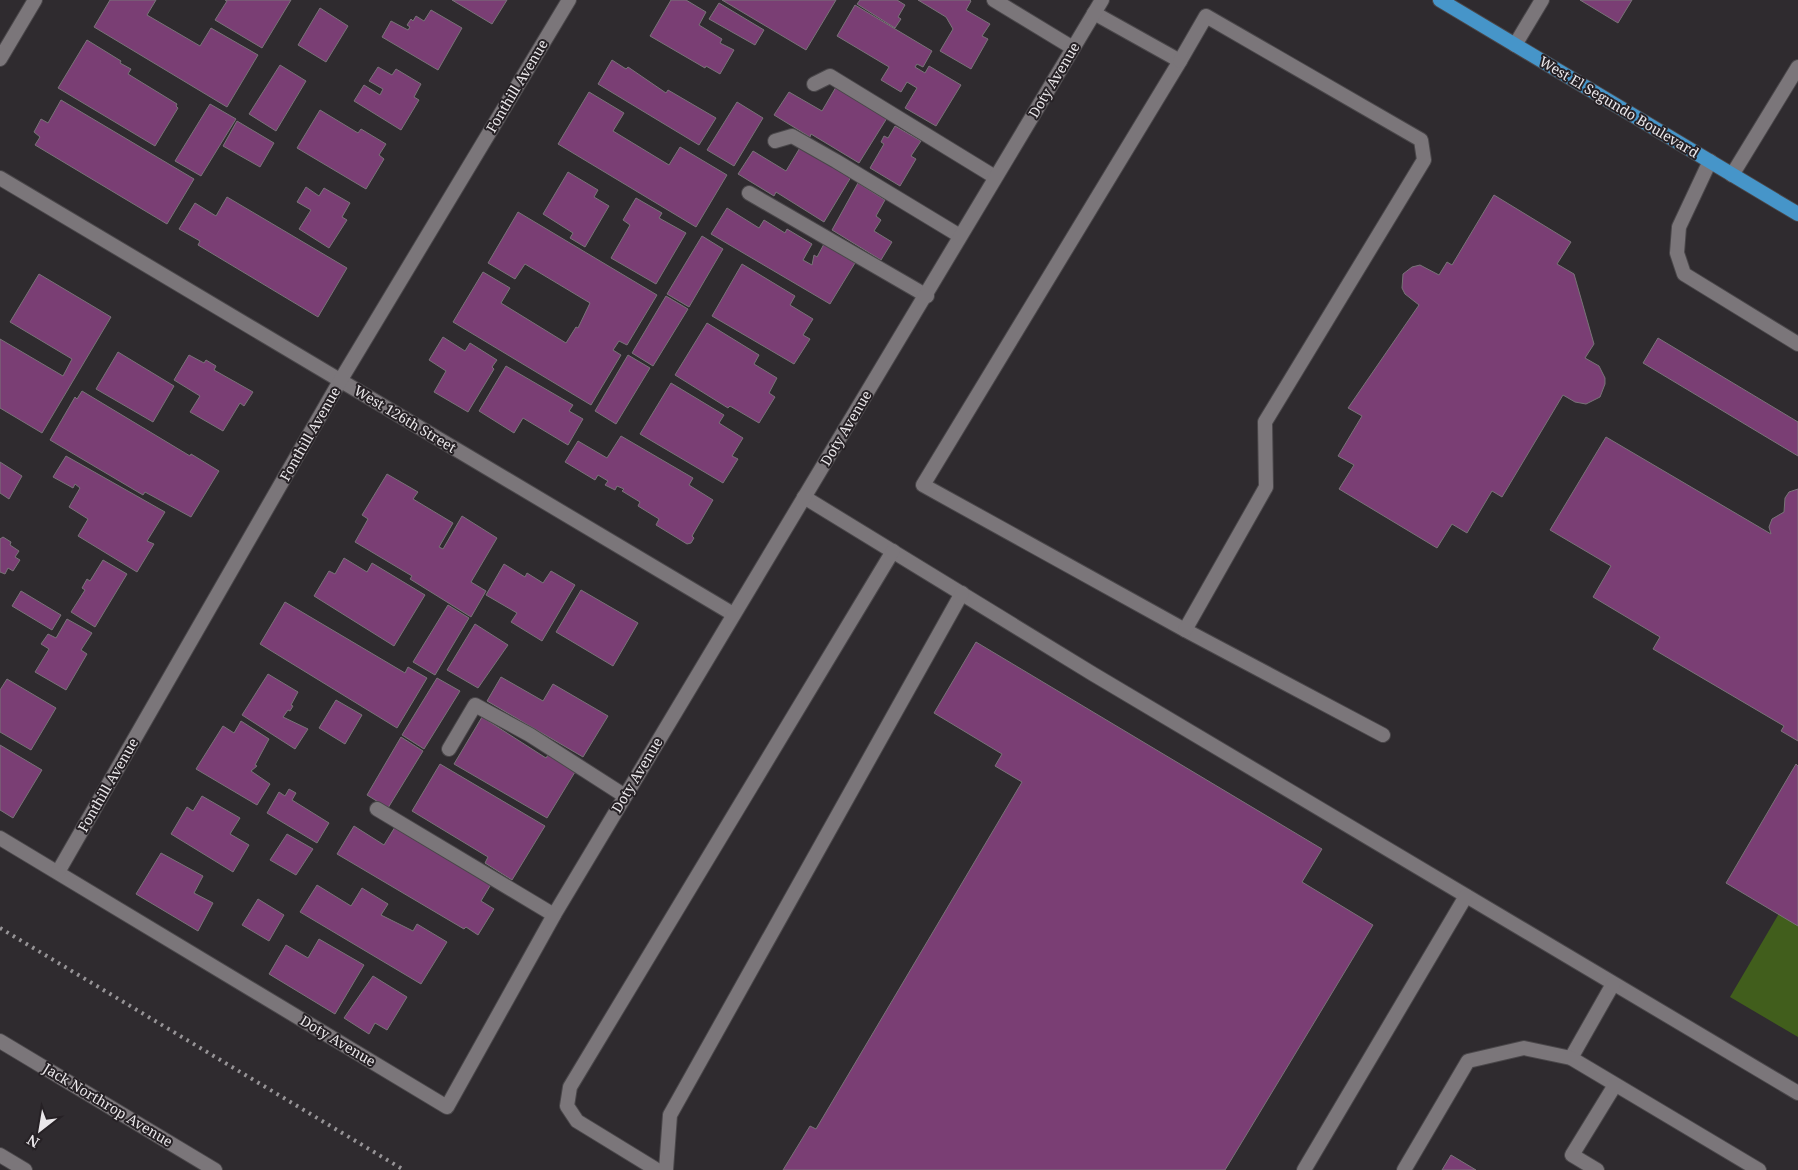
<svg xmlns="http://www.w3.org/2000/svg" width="1798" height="1170" viewBox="0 0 1798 1170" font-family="'Noto Serif',serif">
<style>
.green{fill:#415e1c}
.building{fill:#7a3e74;stroke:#797378}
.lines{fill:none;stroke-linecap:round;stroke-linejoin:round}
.service-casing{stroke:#4a474a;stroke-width:16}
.minor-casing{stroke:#4a474a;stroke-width:16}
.tertiary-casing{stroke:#4a474a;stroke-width:16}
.primary-casing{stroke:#4a474a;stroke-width:16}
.service{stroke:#7b767a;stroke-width:14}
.minor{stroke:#7b767a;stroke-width:14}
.tertiary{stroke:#7b767a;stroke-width:14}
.primary{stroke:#4695c9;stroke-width:14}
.rail{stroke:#979497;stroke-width:4;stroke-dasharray:2.5 5;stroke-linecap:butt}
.labels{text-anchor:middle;stroke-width:4;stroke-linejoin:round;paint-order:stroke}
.street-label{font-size:14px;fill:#eae7ea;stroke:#262125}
</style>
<rect width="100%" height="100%" fill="#2f2b2f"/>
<path class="green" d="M 1798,881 L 1798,1037 L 1730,997 Z"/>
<g class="building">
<path d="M 110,0 L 156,0 L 147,15 L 200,46 L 211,28 L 258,55 L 227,107 L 94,27 Z"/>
<path d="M 225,0 L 291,0 L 262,48 L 215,20 L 227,1 Z"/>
<path d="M 452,0 L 507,0 L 492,24 Z"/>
<path d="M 671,0 L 686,0 L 706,12 L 699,25 L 722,39 L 720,43 L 734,50 L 720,74 L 706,66 L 705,68 L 650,36 Z"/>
<path d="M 722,0 L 836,0 L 806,50 Z"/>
<path d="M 860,0 L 897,0 L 905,5 L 898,17 L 901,19 L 895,28 L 857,4 Z"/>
<path d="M 918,0 L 970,0 L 971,1 L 966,10 L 990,24 L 982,36 L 988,39 L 971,69 L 940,51 L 953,29 L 946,17 Z"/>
<path d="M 1580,0 L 1632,0 L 1618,23 Z"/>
<path d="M 719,3 L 764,30 L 755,45 L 709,19 Z"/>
<path d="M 855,5 L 932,51 L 923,67 L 917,64 L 915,67 L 925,73 L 929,66 L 961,85 L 936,126 L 905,108 L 917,88 L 907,82 L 901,92 L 881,80 L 889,67 L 837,36 Z"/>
<path d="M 320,8 L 348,26 L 326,62 L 298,45 Z"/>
<path d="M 431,10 L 462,28 L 438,70 L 382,37 L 391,21 L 408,30 L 410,27 L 407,25 L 411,19 L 413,21 L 416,16 L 424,21 Z"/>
<path d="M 87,40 L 121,61 L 120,63 L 131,69 L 128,74 L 177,104 L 176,106 L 178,108 L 155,146 L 58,88 Z"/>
<path d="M 612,60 L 626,69 L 628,67 L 666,93 L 668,90 L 716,118 L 699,145 L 598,84 Z"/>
<path d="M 280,65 L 306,81 L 276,131 L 249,114 Z"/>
<path d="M 378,67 L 392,75 L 396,69 L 421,84 L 414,97 L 419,100 L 401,130 L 354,101 L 364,85 L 380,95 L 383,89 L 369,81 Z"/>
<path d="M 836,87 L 887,118 L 859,163 L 811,134 L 810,137 L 774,115 L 789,92 L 822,111 Z"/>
<path d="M 589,92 L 624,113 L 613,131 L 669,165 L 680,147 L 727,175 L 696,227 L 558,144 Z"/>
<path d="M 61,100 L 194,179 L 167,224 L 35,145 L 40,137 L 34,132 L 41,119 L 48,123 Z"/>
<path d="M 737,102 L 763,118 L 734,166 L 707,150 Z"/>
<path d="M 210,104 L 236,119 L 201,176 L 175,161 Z"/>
<path d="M 320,110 L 358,133 L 361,129 L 386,144 L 379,155 L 384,159 L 366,189 L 297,148 Z"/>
<path d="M 237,121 L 274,143 L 260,167 L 223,146 Z"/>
<path d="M 895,126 L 921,141 L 911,156 L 916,159 L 900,186 L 870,168 L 884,144 L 881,142 L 884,136 L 888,138 Z"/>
<path d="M 801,146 L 851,177 L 824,222 L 776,192 L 774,196 L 738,174 L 753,151 L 786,171 Z"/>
<path d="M 568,172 L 598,190 L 594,197 L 609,206 L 585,247 L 570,238 L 573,233 L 543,214 Z"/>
<path d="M 858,183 L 885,200 L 876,216 L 881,220 L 874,231 L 892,242 L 881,260 L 832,230 Z"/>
<path d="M 306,187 L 319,196 L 324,188 L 350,203 L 342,217 L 347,220 L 329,248 L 299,229 L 311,210 L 297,202 Z"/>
<path d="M 1494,195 L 1571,242 L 1557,264 L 1574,274 L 1594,344 L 1585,358 L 1599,366 L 1605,378 L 1605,384 L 1600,397 L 1586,404 L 1575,402 L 1563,395 L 1502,497 L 1492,491 L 1467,533 L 1452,524 L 1437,548 L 1339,489 L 1354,465 L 1338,456 L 1362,416 L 1348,408 L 1419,305 L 1405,294 L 1402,288 L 1403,274 L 1412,267 L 1420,265 L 1439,275 L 1447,262 L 1452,265 Z"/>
<path d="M 227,197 L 347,268 L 318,317 L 198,245 L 200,241 L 179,229 L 195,203 L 216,216 Z"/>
<path d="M 636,198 L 662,213 L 659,218 L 686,233 L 656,284 L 611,258 L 630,225 L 623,220 Z"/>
<path d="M 727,208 L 759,228 L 764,220 L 785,233 L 787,229 L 812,244 L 803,260 L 812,265 L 814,255 L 817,257 L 824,244 L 855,263 L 830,304 L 711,234 Z"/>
<path d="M 518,212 L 657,295 L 627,345 L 619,341 L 613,350 L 621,355 L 591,405 L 453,322 L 483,272 L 510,288 L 501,303 L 566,343 L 576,327 L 578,328 L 590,303 L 525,264 L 515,279 L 488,263 Z"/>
<path d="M 702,236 L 723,249 L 689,307 L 667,294 Z"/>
<path d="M 742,264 L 795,296 L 790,305 L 813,319 L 803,335 L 810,339 L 794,364 L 712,316 Z"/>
<path d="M 39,274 L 111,317 L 42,433 L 0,408 L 0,339 L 63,376 L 72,359 L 10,322 Z"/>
<path d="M 666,296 L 688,309 L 653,366 L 632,353 Z"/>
<path d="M 707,323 L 759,355 L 754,364 L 777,378 L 769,393 L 775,397 L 759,423 L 730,406 L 728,408 L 675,375 Z"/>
<path d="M 443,337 L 465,351 L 470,343 L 497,360 L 492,367 L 494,369 L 468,412 L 434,392 L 446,371 L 429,360 Z"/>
<path d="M 1658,338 L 1798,422 L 1798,456 L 1643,363 Z"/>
<path d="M 118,352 L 174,386 L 153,422 L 96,389 Z"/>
<path d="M 189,355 L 204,363 L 206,360 L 216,366 L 214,370 L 253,392 L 244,406 L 240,403 L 223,431 L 190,412 L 200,396 L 174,380 Z"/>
<path d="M 628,355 L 650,368 L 616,424 L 595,411 Z"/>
<path d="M 506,366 L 573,405 L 569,411 L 583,419 L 568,445 L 523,418 L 514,433 L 479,411 Z"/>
<path d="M 671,383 L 724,415 L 719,423 L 743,438 L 732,456 L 738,459 L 723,483 L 640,434 Z"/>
<path d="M 82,391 L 190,456 L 191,454 L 219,471 L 191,517 L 145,492 L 143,495 L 50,440 L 75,397 L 77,399 Z"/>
<path d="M 621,436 L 693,478 L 689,485 L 713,500 L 692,536 L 694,538 L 691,543 L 687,544 L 656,525 L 659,519 L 638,506 L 640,502 L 622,491 L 624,489 L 617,486 L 615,490 L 605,485 L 608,481 L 598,475 L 595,480 L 565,462 L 578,441 L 607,458 Z"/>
<path d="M 1606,437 L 1771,534 L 1769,527 L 1772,519 L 1784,512 L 1785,498 L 1789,492 L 1798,489 L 1798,741 L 1781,731 L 1784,726 L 1653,649 L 1660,637 L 1593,597 L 1611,566 L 1550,530 Z"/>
<path d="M 66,456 L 165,512 L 147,541 L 154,544 L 137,572 L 78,536 L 88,519 L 69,507 L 80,488 L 75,484 L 73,488 L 53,477 Z"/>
<path d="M 0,462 L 22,476 L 9,499 L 0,493 Z"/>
<path d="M 387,474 L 418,492 L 413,499 L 453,523 L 439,547 L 443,549 L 462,516 L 497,538 L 471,582 L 486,591 L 471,617 L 410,579 L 412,576 L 355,542 L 368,519 L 362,515 Z"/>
<path d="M 3,537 L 11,542 L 10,545 L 19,551 L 15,557 L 20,560 L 13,571 L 8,568 L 5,574 L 0,572 L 0,539 Z"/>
<path d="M 344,558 L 367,572 L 372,563 L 425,595 L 394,646 L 314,596 L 329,571 L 335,574 Z"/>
<path d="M 103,560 L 127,574 L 95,627 L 71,612 L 85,590 L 82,588 L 87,579 L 90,581 Z"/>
<path d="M 504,564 L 525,577 L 527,573 L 543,583 L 551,571 L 575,585 L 542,641 L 511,622 L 517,613 L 486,595 Z"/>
<path d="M 581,590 L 638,623 L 613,666 L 556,632 Z"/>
<path d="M 21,591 L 61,615 L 52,630 L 12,606 Z"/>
<path d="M 285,602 L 405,673 L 408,667 L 427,678 L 397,728 L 260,644 Z"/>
<path d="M 448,605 L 469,618 L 435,675 L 413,662 Z"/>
<path d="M 67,619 L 92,633 L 81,650 L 87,654 L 66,690 L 35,672 L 49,649 L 41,644 L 48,634 L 56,638 Z"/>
<path d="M 475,624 L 508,645 L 478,688 L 447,670 Z"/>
<path d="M 976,642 L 1322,849 L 1302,882 L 1373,925 L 1225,1170 L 783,1170 L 810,1126 L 816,1129 L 1022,782 L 995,766 L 1002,754 L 934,713 Z"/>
<path d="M 268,674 L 298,692 L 291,705 L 293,706 L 290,711 L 288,710 L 283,717 L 308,729 L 295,749 L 242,715 Z"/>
<path d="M 501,677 L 543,701 L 553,684 L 608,716 L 583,757 L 487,701 Z"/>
<path d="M 437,678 L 460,691 L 424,749 L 402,735 Z"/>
<path d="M 7,679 L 56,708 L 31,750 L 0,732 L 0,690 Z"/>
<path d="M 336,700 L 362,715 L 345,744 L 319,728 Z"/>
<path d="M 482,717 L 546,758 L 548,755 L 575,772 L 547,818 L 454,764 Z"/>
<path d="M 241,721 L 269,739 L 255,765 L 257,766 L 251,771 L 270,784 L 257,805 L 196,769 L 223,726 L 234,733 Z"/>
<path d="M 401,737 L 423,751 L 388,808 L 367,795 Z"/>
<path d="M 0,745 L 42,770 L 13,818 L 0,810 Z"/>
<path d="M 440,764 L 545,826 L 512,880 L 485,863 L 488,857 L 412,811 Z"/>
<path d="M 1796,764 L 1798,766 L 1798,926 L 1726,883 Z"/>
<path d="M 289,789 L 296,793 L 292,800 L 329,823 L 317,843 L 267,813 L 279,792 L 285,796 Z"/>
<path d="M 202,796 L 240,818 L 230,834 L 249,845 L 233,872 L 171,834 L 187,807 L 193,811 Z"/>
<path d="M 354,826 L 384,845 L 395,827 L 493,881 L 481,901 L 494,909 L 478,935 L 466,927 L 464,929 L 337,854 Z"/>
<path d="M 287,834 L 313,849 L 296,875 L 270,860 Z"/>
<path d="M 161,853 L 203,876 L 194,893 L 213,903 L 198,931 L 136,894 Z"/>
<path d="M 317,885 L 351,906 L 362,888 L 388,904 L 381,915 L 413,931 L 417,924 L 447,942 L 421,984 L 300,912 Z"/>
<path d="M 258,899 L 284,915 L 269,941 L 242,925 Z"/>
<path d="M 319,939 L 364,965 L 335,1014 L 269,974 L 286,945 L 308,958 Z"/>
<path d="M 373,976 L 407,997 L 387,1030 L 375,1023 L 369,1034 L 344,1018 Z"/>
<path d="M 1451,1155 L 1476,1170 L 1442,1170 Z"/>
</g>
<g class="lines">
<defs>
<g id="service">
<path d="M 994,0 L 1073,48"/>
<path d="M 1094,13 L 1180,61 L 923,485 L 1185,630 L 1383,735"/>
<path d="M 1515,45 L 1542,0"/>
<path d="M 1180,61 L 1206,16 L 1421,140 L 1424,160 L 1265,422 L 1266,487 L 1185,630"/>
<path d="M 814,84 L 830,76 L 995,177"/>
<path d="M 775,141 L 792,136 L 836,161 L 960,236"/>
<path d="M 1710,161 L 1679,227 L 1677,253 L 1684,274 L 1798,344"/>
<path d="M 1732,175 L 1798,67"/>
<path d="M 749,193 L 927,296"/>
<path d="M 804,497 L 1093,674 L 1798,1093"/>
<path d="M 449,749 L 475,705 L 530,735 L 625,796"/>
<path d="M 377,809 L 554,915"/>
<path d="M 1571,1058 L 1613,984"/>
<path d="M 0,1155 L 25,1170"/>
<path d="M 657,1170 L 577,1121 L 567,1106 L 570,1087 L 893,551"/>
<path d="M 666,1170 L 670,1115 L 962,593"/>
<path d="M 1304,1170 L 1466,896"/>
<path d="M 1404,1170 L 1468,1061 L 1524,1048 L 1571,1058 L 1759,1170"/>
<path d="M 1597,1170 L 1572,1155 L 1615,1085"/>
</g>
<g id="minor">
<path d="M 0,59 L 35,0"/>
<path d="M 0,178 L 733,614"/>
<path d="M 0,838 L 447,1107 L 554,915 L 1102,0"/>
<path d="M 58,872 L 340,381 L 569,0"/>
</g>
<path id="tertiary" d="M 0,1041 L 215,1170"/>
<path id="primary" d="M 1440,0 L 1798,214"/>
</defs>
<use href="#service" class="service-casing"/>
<use href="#minor" class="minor-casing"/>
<use href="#tertiary" class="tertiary-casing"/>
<use href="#primary" class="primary-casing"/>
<use href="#service" class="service"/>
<use href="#minor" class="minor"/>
<use href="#tertiary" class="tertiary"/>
<use href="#primary" class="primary"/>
<path class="rail" d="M 0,928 L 404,1170"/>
</g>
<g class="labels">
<g class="street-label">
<text transform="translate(1054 80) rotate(-59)" y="5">Doty Avenue</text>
<text transform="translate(517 86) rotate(-59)" y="5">Fonthill Avenue</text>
<text transform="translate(1619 107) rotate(31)" y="5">West El Segundo Boulevard</text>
<text transform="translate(405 419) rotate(31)" y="5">West 126th Street</text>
<text transform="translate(846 428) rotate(-59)" y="5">Doty Avenue</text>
<text transform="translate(310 434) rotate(-60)" y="5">Fonthill Avenue</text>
<text transform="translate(637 775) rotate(-59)" y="5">Doty Avenue</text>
<text transform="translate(108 785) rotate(-60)" y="5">Fonthill Avenue</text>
<text transform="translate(338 1041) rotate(31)" y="5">Doty Avenue</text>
<text transform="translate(108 1105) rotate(31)" y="5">Jack Northrop Avenue</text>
</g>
</g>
<g transform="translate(40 1130) rotate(211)" stroke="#262125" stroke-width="4" paint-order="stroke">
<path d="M0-4L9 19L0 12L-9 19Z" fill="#eae7ea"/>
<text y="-8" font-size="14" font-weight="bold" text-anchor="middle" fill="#eae7ea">N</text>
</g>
</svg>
